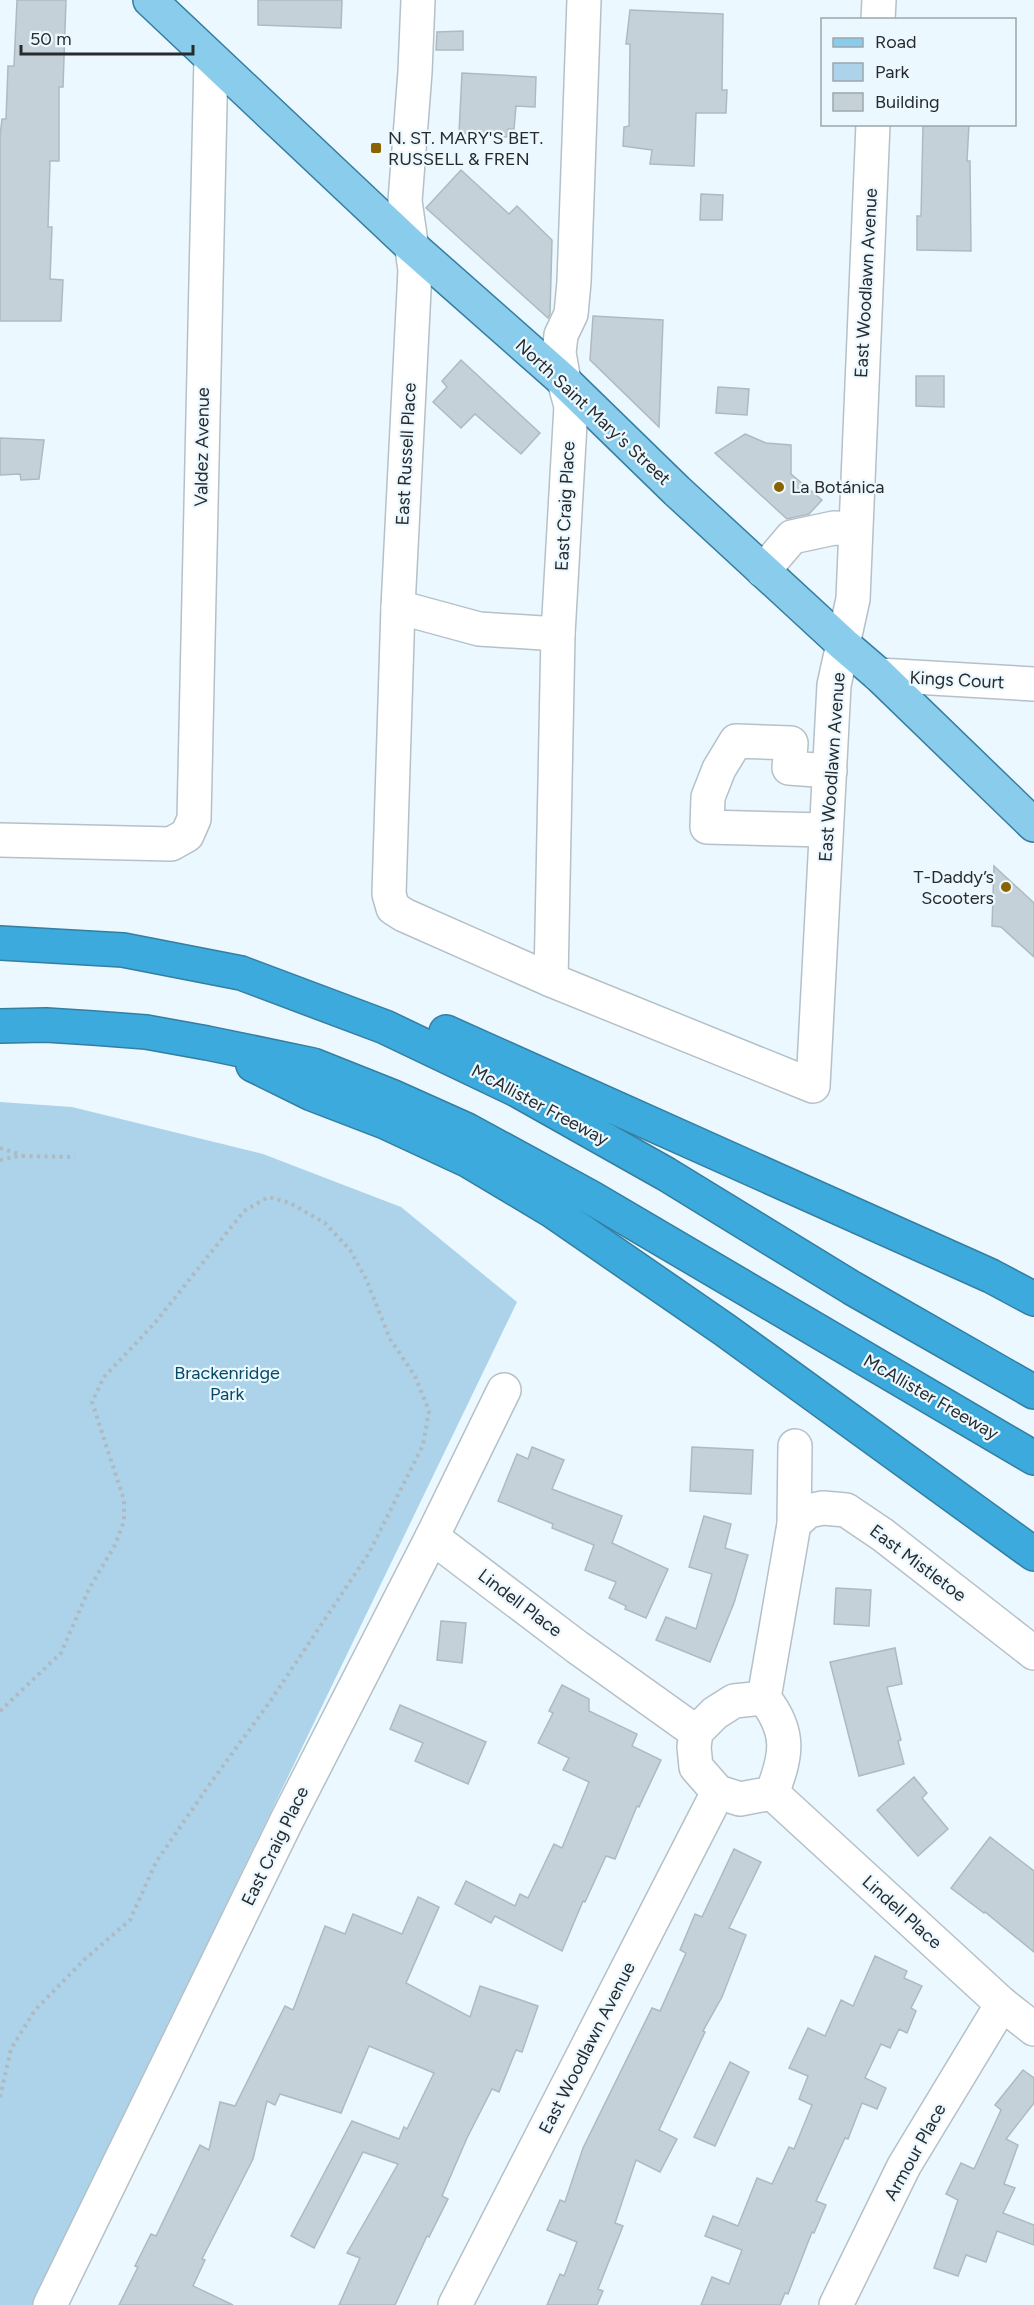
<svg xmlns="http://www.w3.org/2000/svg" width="1034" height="2305" viewBox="0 0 1034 2305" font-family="Figtree,sans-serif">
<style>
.green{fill:#acd3e9}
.building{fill:#c5d1d8;stroke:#aebac0;stroke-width:1.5}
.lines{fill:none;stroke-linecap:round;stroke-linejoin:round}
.minor-casing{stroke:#b5c1c7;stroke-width:36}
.major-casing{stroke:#357ea0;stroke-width:36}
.highway-casing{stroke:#357ea0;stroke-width:36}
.path{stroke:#afb9bf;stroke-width:4;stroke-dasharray:3 4.5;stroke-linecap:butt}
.minor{stroke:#fff;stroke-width:33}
.major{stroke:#8acceb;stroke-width:33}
.highway{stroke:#3caadd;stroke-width:33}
.poi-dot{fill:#886300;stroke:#ebf8ff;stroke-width:2}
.labels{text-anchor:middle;stroke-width:4.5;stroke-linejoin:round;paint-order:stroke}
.poi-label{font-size:18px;fill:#272b2e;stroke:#ebf8ff;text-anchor:start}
.street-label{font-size:18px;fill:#272b2e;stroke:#ebf8ff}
.park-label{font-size:18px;fill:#044965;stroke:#ebf8ff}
</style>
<rect width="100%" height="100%" fill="#ebf8ff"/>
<path class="green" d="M 0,1102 L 72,1107 L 263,1154 L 401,1207 L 517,1302 L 33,2305 L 0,2305 Z"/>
<g class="building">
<path d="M 17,0 L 66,0 L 63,87 L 59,87 L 59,161 L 50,161 L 48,227 L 52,227 L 50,279 L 63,280 L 61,321 L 0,321 L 0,136 L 2,119 L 6,119 L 8,66 L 14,66 Z"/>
<path d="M 258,0 L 342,0 L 341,28 L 258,25 Z"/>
<path d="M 630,10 L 723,14 L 722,90 L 727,90 L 726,113 L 696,113 L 694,166 L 650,164 L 652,150 L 623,146 L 624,127 L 629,126 L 630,44 L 626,44 Z"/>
<path d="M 463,31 L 463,50 L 436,50 L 437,32 Z"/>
<path d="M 462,73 L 536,77 L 535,107 L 516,106 L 514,129 L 508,129 L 507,137 L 459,133 Z"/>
<path d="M 923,124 L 969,124 L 967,161 L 970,161 L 971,251 L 917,250 L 917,216 L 921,216 Z"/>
<path d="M 461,170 L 509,214 L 517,206 L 552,240 L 550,314 L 548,318 L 426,208 Z"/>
<path d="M 701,194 L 723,195 L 722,220 L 700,220 Z"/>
<path d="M 593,316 L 663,320 L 659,427 L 590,360 Z"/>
<path d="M 461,360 L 540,433 L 521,454 L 475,414 L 461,428 L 433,402 L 447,387 L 442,381 Z"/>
<path d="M 916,376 L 944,376 L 944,407 L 916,406 Z"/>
<path d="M 718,387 L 749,389 L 747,415 L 716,413 Z"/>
<path d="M 745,434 L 766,443 L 791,445 L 791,474 L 822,500 L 809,514 L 787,519 L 715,453 Z"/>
<path d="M 0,438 L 44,440 L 39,479 L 21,480 L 20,474 L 0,475 Z"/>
<path d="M 994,866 L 1034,903 L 1034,957 L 1001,927 L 992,926 Z"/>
<path d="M 532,1447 L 564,1460 L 552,1489 L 622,1516 L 612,1543 L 668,1569 L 646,1618 L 625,1609 L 626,1606 L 609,1598 L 616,1582 L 585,1570 L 594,1545 L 552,1528 L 553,1524 L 498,1501 L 517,1454 L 528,1459 Z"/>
<path d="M 692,1447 L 753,1450 L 751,1494 L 690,1491 Z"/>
<path d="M 704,1516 L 731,1524 L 725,1548 L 748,1555 L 734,1603 L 710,1662 L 656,1640 L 666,1617 L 696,1629 L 712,1574 L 689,1567 Z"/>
<path d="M 836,1588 L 871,1590 L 869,1626 L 834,1624 Z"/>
<path d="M 441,1621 L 466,1623 L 462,1663 L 437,1660 Z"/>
<path d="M 895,1648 L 902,1684 L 887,1687 L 901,1740 L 898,1741 L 904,1764 L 859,1776 L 830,1662 Z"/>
<path d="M 562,1685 L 589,1699 L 589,1711 L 637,1734 L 632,1746 L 661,1760 L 639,1807 L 637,1806 L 615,1859 L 606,1856 L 585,1902 L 583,1901 L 562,1951 L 495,1916 L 491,1923 L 455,1904 L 466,1881 L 515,1906 L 520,1894 L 528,1898 L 554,1844 L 562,1848 L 589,1782 L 563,1770 L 569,1758 L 538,1743 L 553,1713 L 549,1711 Z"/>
<path d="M 400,1705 L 486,1742 L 468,1784 L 415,1761 L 423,1743 L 390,1729 Z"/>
<path d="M 914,1777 L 927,1793 L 922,1798 L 948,1829 L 918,1856 L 877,1810 Z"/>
<path d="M 990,1837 L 1034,1871 L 1034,1952 L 985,1912 L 984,1913 L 951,1888 Z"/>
<path d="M 734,1849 L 761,1862 L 729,1928 L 746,1935 L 722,1997 L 703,2031 L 705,2032 L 659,2130 L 677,2139 L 660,2172 L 636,2160 L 615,2223 L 623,2226 L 598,2289 L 603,2291 L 597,2305 L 547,2305 L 560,2274 L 564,2276 L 577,2242 L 547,2230 L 560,2200 L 565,2202 L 583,2148 L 652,2008 L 660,2011 L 686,1953 L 680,1950 L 695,1914 L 702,1917 Z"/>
<path d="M 418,1897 L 439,1907 L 406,1983 L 470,2017 L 480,1986 L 538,2006 L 522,2052 L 516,2050 L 499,2092 L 492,2089 L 467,2138 L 442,2196 L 448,2199 L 429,2237 L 427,2236 L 395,2305 L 339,2305 L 360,2258 L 347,2253 L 398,2164 L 363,2152 L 314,2248 L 291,2236 L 352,2121 L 399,2139 L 404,2127 L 407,2129 L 434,2073 L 369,2046 L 341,2113 L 280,2094 L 275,2105 L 267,2101 L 253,2159 L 202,2259 L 205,2260 L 193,2286 L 233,2305 L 119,2305 L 138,2267 L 135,2266 L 151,2234 L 156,2236 L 200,2145 L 209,2150 L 220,2102 L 235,2106 L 285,2006 L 293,2010 L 325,1926 L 345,1934 L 353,1914 L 402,1934 Z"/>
<path d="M 875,1956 L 907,1971 L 904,1978 L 922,1986 L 911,2008 L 916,2011 L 907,2033 L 899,2029 L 890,2048 L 881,2044 L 865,2078 L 886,2088 L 877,2109 L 862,2103 L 848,2139 L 845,2138 L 816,2201 L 826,2205 L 814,2233 L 812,2232 L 788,2294 L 785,2293 L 780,2305 L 701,2305 L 712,2277 L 729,2284 L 742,2250 L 705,2236 L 713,2216 L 738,2226 L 757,2178 L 772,2184 L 789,2147 L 794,2149 L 812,2105 L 799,2099 L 808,2076 L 789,2068 L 808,2028 L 825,2036 L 841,2000 L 853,2006 Z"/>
<path d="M 730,2062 L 749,2072 L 715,2146 L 694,2137 Z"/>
<path d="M 1023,2070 L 1034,2078 L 1034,2103 L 1006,2139 L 1018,2145 L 1004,2184 L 1015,2188 L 1003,2213 L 1034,2225 L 1034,2245 L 997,2231 L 986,2262 L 966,2255 L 958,2276 L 934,2268 L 958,2200 L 946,2194 L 961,2163 L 974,2169 L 1001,2110 L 995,2105 Z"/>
</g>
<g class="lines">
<defs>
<g id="minor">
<path d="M 418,0 L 415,72 L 405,201 L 415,270 L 398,607 L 389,894 L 393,908 L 404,915 L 551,980 L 813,1086 L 834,685 L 853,599 L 873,124"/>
<path d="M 878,20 L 879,0"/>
<path d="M 763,571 L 792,537 L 834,528 L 855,529"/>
<path d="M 398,607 L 479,629 L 558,634"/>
<path d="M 879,675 L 1034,684"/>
<path d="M 826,830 L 707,827 L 708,797 L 719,769 L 736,741 L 791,743 L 789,768 L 830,771"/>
<path d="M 0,840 L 171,844 L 187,835 L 194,819 L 211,58"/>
<path d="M 551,980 L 558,634 L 571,406 L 564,381 L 559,353 L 561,335 L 571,314 L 574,282 L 584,0"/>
<path d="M 794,1524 L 808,1511 L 823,1508 L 846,1510 L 883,1535 L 1034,1653"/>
<path d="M 432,1537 L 577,1647 L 696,1732"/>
<path d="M 764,1698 L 734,1701 L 715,1713 L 696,1732 L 694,1747 L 696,1767 L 718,1792 L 740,1799 L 772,1793 C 787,1755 791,1732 764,1698 L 794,1524 L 795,1446"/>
<path d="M 772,1793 L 1002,2004 L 1034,2029"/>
<path d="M 50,2305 L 286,1822 L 432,1537 L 504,1390"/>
<path d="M 455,2305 L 718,1792"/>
<path d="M 836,2305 L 904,2166 L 1002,2004"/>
</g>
<path id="major" d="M 150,0 L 410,245 L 564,381 L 677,491 L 843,644 L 879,675 L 1034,825"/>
<g id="highway">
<path d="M 0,943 L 123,950 L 241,973 L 385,1027 L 517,1090 L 666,1174 L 852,1288 L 1034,1392"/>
<path d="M 0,1026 L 46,1025 L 93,1028 L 146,1032 L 207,1043 L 313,1065 L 391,1096 L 467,1130 L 590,1197 L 1034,1458"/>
<path d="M 446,1032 L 991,1276 L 1034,1299"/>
<path d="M 253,1065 L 312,1094 L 385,1122 L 469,1161 L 551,1210 L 725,1330 L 1034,1554"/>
</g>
</defs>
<use href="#minor" class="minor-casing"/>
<use href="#major" class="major-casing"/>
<use href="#highway" class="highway-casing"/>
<g class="path">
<path d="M 0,1148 L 22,1155"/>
<path d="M 0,1160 L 19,1156 L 75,1157"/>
<path d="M 0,1711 L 61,1653 L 89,1589 L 115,1545 L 124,1521 L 124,1500 L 92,1402 L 104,1377 L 154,1324 L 244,1211 L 268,1197 L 290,1203 L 325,1223 L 350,1250 L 366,1279 L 390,1339 L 415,1376 L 429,1411 L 423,1445 L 369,1553 L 269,1703 L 207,1788 L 156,1862 L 130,1920 L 84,1960 L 35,2010 L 11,2049 L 0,2097"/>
</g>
<use href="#minor" class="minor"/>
<use href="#major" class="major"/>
<use href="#highway" class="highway"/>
</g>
<g class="poi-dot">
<rect x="370" y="142" width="12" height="12" rx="3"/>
<circle cx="779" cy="487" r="6"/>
<circle cx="1006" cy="887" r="6"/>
</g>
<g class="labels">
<g class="poi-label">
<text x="388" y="144">N. ST. MARY'S BET.<tspan x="388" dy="21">RUSSELL &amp; FREN</tspan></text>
<text x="791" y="493">La Botánica</text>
<text x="994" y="883" text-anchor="end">T-Daddy’s<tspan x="994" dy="21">Scooters</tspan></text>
</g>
<g class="street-label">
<text transform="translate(866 283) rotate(-87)" y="6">East Woodlawn Avenue</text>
<text transform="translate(593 412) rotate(43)" y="6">North Saint Mary's Street</text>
<text transform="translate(202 447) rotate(-89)" y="6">Valdez Avenue</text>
<text transform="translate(406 454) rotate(-87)" y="6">East Russell Place</text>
<text transform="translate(565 506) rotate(-87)" y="6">East Craig Place</text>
<text transform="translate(957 680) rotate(3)" y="6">Kings Court</text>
<text transform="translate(832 767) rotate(-86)" y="6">East Woodlawn Avenue</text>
<text transform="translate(540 1105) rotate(28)" y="6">McAllister Freeway</text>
<text transform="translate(931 1397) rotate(30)" y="6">McAllister Freeway</text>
<text transform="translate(918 1563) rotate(37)" y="6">East Mistletoe</text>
<text transform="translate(520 1603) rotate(37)" y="6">Lindell Place</text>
<text transform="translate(275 1846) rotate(-64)" y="6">East Craig Place</text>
<text transform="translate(902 1912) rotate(42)" y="6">Lindell Place</text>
<text transform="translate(587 2048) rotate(-63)" y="6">East Woodlawn Avenue</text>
<text transform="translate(915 2152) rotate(-61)" y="6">Armour Place</text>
</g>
<g class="park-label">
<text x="227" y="1379">Brackenridge<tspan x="227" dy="21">Park</tspan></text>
</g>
</g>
<rect x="821" y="18" width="195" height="108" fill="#ebf8ff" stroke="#9da6ab" stroke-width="1.5"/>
<rect x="833" y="38" width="30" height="9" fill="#8acceb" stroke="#9da6ab" stroke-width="1.5"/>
<text x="875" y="48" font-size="18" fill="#272b2e">Road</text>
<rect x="833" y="63" width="30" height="18" fill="#acd3e9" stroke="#9da6ab" stroke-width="1.5"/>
<text x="875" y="78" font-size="18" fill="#272b2e">Park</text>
<rect x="833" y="93" width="30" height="18" fill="#c5d1d8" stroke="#9da6ab" stroke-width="1.5"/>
<text x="875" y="108" font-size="18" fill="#272b2e">Building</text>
<path d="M21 45v9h172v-9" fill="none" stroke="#272b2e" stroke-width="3"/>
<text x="30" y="45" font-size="18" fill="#272b2e" stroke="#ebf8ff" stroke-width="4.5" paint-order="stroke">50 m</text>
</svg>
